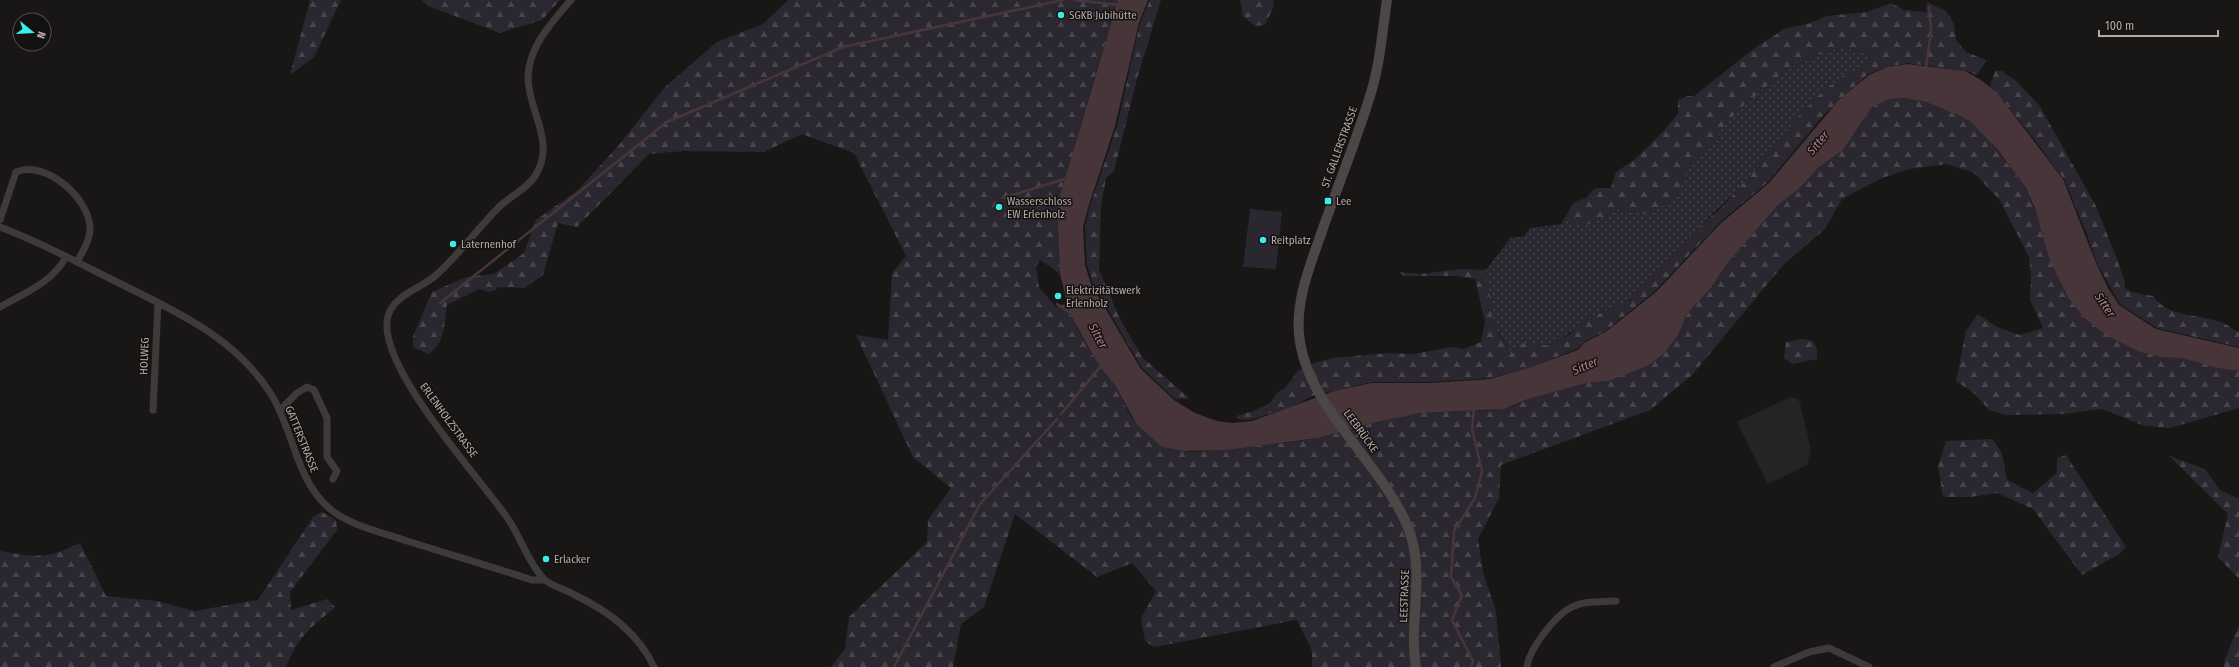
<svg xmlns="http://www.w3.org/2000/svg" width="2239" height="667" viewBox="0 0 2239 667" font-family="'Fira Sans Condensed',sans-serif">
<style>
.built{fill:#252323}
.grass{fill:url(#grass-dots)}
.forest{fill:url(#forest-firs)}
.pitch{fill:#2b2730}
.water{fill:#48353a}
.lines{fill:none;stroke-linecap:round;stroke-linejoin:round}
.stream{stroke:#48353a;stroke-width:2.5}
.street{stroke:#3f3a3a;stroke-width:7}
.secondary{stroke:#4d4646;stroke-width:10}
.poi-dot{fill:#3aede8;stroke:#131211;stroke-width:1.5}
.labels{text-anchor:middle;stroke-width:3;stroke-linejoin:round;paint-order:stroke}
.poi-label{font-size:11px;fill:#b8a9a9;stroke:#131211;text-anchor:start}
.street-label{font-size:11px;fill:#b8a9a9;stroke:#131211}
.water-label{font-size:12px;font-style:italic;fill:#b2818c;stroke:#131211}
</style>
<defs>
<pattern id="grass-dots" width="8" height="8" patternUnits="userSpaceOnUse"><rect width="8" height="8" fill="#2b2730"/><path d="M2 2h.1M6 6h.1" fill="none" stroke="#48444b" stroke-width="1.8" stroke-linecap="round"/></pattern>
<pattern id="forest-firs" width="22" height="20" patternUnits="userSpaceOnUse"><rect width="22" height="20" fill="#2b2730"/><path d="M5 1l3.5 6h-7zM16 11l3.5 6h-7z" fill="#48444b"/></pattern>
</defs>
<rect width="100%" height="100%" fill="#181716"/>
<path class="built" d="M 1790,397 L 1798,399 L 1800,403 L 1811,450 L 1807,465 L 1768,484 L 1737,422 Z"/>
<path class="grass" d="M 1841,49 L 1868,52 L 1870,62 C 1845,75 1819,92 1800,114 C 1783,134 1769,156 1751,175 C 1732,197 1709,215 1690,237 C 1675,254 1647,289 1629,300 C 1619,307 1609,309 1599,313 C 1580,321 1569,339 1548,344 C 1534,347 1525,337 1513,353 L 1508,349 L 1507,344 L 1496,329 L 1491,315 L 1490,296 L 1485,279 L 1486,270 L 1510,238 L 1524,236 L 1530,228 L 1579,222 L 1583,227 L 1619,209 L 1644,214 L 1655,212 L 1664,204 L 1676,197 L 1690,167 L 1737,111 L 1786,70 L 1826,51 Z"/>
<g class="forest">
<path d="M 310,0 L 341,0 L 314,57 L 290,75 Z"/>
<path d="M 422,0 L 560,0 L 542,20 L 500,33 L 428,6 Z"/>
<path d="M 788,0 L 1118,0 L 1081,123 L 1058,225 L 1060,274 L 1040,260 L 1036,267 L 1039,287 L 1056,307 L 1067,303 L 1070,314 L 1082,337 L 1098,364 L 1116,387 L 1129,413 L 1137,425 L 1162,447 L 1193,452 L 1291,442 L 1318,438 L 1377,422 L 1420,413 L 1492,410 L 1514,406 L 1528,399 L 1587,383 L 1609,381 L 1678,335 L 1687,314 L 1711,288 L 1726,265 L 1778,205 L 1800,188 L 1818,168 L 1843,150 L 1872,107 L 1890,99 L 1904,98 L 1926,102 L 1958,115 L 1971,122 L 1985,134 L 2026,188 L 2040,222 L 2049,258 L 2161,357 C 2184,354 2215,368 2239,371 L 2239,408 L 2170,428 L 2145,426 L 2102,409 L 2064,414 L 2006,415 L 1989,410 L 1975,394 L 1956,381 L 1966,331 L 1978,314 L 1995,326 L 2019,335 L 2043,328 L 2030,300 L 2031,275 L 2029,257 L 1999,199 L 1974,173 L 1947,164 L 1910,169 L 1882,178 L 1842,199 L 1825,229 L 1784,264 L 1692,375 L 1650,410 L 1501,465 L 1499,498 L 1478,539 L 1483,572 L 1496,611 L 1501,667 L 1312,667 L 1312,651 L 1297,620 L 1154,647 L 1145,641 L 1141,618 L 1156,591 L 1132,563 L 1097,577 L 1015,514 L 984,607 L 961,624 L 953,667 L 831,667 L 845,649 L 849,617 L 927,542 L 928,520 L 951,488 L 913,457 L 856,335 L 888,340 L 892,273 L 906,256 L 854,153 L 802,134 L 764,152 L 683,151 L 649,154 L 577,227 L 558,223 L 543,275 L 525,288 L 498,287 L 496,290 L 488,292 L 479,289 L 447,305 C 444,323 445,346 428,354 L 413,347 L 413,336 L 432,292 L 467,277 L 494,274 L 524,253 L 536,220 L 578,190 L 619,145 L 664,88 L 717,42 L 763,24 Z"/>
<path d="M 1150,0 L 1161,0 L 1137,79 L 1114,171 L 1106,178 L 1101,206 L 1099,270 L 1121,321 L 1143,358 L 1190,399 L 1175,399 L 1142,368 L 1093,284 L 1087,265 L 1085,227 L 1089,209 L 1117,126 L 1140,23 Z"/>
<path d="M 1240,0 L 1273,0 L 1274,6 L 1265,25 L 1255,26 L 1243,16 Z"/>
<path d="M 1927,2 L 1946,11 L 1954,23 L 1956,40 L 1966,52 L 1986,60 L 1977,75 L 1966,71 L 1907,63 L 1887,67 L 1868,74 L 1823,116 L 1768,182 L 1720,222 L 1655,291 L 1607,330 L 1584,342 L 1577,349 L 1528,368 L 1490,378 L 1431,382 L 1371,382 L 1312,396 L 1294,406 L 1250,420 L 1238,419 L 1236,416 L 1253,411 L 1270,403 L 1278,392 L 1284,389 L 1298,371 L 1314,363 L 1332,358 L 1389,353 L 1414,354 L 1451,347 L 1464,349 L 1481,342 L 1485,322 L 1475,279 L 1457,276 L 1404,276 L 1400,272 L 1420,274 L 1462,269 L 1486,270 C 1485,281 1489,288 1490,298 C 1492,308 1491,318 1496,329 C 1499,337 1507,341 1508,349 L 1513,353 L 1523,343 L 1547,345 L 1560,340 L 1571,334 L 1576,326 L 1589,318 L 1630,300 L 1697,229 L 1722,207 L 1747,179 L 1801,113 L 1821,93 L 1843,76 L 1870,62 L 1868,52 L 1841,49 L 1826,51 L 1786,70 L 1737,111 L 1690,167 L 1676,197 L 1664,204 L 1655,212 L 1644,214 L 1619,209 L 1583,227 L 1579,222 L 1561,224 L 1574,202 L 1586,198 L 1595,188 L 1611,188 L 1616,172 L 1635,159 L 1659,136 L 1678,114 L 1678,100 L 1688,96 L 1694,96 L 1752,50 L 1784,29 L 1811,23 L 1826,16 L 1867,12 L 1891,3 L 1904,10 L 1926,12 Z"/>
<path d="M 1995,71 L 2002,71 L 2015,80 L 2039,105 L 2096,206 L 2118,262 L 2125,282 L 2125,288 L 2132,292 L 2153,296 C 2169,319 2200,313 2223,323 C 2229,325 2233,330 2239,332 L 2239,347 L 2157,328 L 2120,304 L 2096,262 L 2088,237 L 2064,179 L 2027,130 L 1990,86 Z"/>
<path d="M 1801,339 L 1813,341 L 1817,350 L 1817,359 L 1792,364 L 1784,358 L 1786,342 Z"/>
<path d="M 1992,439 L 2002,453 L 2007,480 L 2033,493 L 2057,473 L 2057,458 L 2066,455 L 2126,547 L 2119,554 L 2082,575 L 2033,509 L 1997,493 L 1970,497 L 1943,497 L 1938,466 L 1946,441 Z"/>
<path d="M 2169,456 L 2205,469 L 2220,490 L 2239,499 L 2239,579 L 2218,557 L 2228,514 Z"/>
<path d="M 322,512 L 336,520 L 337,530 L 290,592 L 291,610 L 327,599 L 335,607 C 311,628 298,636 286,667 L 0,667 L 0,551 C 37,557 45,560 80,543 L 106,596 L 157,601 L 194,611 L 258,600 L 313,517 Z"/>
<path d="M 2239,625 L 2239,667 L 2224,667 L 2225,659 Z"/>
</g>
<path class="pitch" d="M 1250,209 L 1282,212 L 1276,269 L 1243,267 Z"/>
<path class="water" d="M 1118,0 L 1148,0 L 1139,23 L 1115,126 L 1088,208 L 1083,227 L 1085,265 L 1091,284 L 1141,369 L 1174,400 L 1195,413 L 1217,421 L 1233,423 L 1252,421 L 1334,391 L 1371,383 L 1431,383 L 1490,379 L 1528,368 L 1578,350 L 1584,343 L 1607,331 L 1656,292 L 1721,223 L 1769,183 L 1839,100 L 1869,75 L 1887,67 L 1907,64 L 1965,71 L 1981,80 L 1996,92 L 2063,179 L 2096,263 L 2108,288 L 2119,305 L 2156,329 L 2239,348 L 2239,371 L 2218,368 L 2183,358 L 2161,357 L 2140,352 L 2106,335 L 2083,317 L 2068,297 L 2057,275 L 2049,258 L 2035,208 L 2026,188 L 1998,150 L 1971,122 L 1958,115 L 1926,102 L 1904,98 L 1890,99 L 1872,107 L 1843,150 L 1818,168 L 1800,188 L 1778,205 L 1726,265 L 1711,288 L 1687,314 L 1678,335 L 1663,354 L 1649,365 L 1609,381 L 1587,383 L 1528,399 L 1504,409 L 1420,413 L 1377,422 L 1318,438 L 1225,450 L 1184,451 L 1162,447 L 1137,425 L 1116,387 L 1098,364 L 1070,314 L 1060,274 L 1058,225 L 1060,196 Z"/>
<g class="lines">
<g class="stream">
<path d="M 1074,0 L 1120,5"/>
<path d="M 1926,67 L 1931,31 L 1929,7"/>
<path d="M 1003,198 L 1068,178"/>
<path d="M 440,303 L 667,122 L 843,47 L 1063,0"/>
<path d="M 1057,304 L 1072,314"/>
<path d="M 1061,414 L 1102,365"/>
<path d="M 894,667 L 980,504 L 1057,419"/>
<path d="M 1471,667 L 1473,661 L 1452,620 L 1462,595 L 1451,577 L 1454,531 L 1475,498 L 1482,471 L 1472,429 L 1474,408"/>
</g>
<g class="street">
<path d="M 571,0 C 552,22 529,46 528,77 C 528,112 557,142 535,176 C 526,190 510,196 499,207 C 477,229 459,255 435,276 C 421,288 397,294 389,313 C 370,359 479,477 506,516 C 520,535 527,561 543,578 C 550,586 564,589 573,594 C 607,610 638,632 654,667"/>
<path d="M 0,220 L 16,172 C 46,159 92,200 90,231 C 89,243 82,252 77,262"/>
<path d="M 0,227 C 38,241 73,260 109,278 C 170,309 233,334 271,394 C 294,431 295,479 330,509 C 351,526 381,532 407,541 C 448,554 490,566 532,580 L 544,580"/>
<path d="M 0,307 C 23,294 53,282 66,257"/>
<path d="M 153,410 L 158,303"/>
<path d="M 280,410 L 297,393 L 307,387 L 314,390 L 327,418 L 327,457 L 337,471 L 333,479"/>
<path d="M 1527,667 C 1529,649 1555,616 1570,608 C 1584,600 1602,602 1616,601"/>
<path d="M 1774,667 L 1809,652 L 1829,648 L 1869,667"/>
</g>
<path class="secondary" d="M 1387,0 C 1382,33 1380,67 1369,99 C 1355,144 1337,188 1321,234 C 1310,266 1296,299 1299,334 C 1305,405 1380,461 1407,525 C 1427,572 1408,619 1416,667"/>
</g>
<g class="poi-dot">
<circle cx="1061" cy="15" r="4"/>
<rect x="1324" y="197" width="8" height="8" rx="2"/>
<circle cx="999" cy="207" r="4"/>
<circle cx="1263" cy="240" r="4"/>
<circle cx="453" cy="244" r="4"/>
<circle cx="1058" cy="296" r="4"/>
<circle cx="546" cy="559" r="4"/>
</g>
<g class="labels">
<g class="poi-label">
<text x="1069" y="19">SGKB Jubihütte</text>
<text x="1007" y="205">Wasserschloss<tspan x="1007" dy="13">EW Erlenholz</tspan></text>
<text x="1336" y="205">Lee</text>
<text x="1271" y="244">Reitplatz</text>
<text x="461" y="248">Laternenhof</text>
<text x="1066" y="294">Elektrizitätswerk<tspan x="1066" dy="13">Erlenholz</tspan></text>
<text x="554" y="563">Erlacker</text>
</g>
<g class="street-label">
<text transform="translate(1339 147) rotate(-70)" y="4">ST. GALLERSTRASSE</text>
<text transform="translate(144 356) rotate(-88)" y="4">HOLWEG</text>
<text transform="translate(449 420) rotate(54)" y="4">ERLENHOLZSTRASSE</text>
<text transform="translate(1361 431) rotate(54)" y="4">LEEBRÜCKE</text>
<text transform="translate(302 439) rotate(68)" y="4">GATTERSTRASSE</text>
<text transform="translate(1404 596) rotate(-88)" y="4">LEESTRASSE</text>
</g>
<g class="water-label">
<text transform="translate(1818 143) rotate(-50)" y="4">Sitter</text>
<text transform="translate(2105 305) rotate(56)" y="4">Sitter</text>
<text transform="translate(1098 336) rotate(62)" y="4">Sitter</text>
<text transform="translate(1585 366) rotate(-24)" y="4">Sitter</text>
</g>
</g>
<g transform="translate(32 32) rotate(108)"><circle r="19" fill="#131211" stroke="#554e4e"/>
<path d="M0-3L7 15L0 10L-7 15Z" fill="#3aede8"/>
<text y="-6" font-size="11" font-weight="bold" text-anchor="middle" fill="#b8a9a9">N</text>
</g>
<path d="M2099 30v6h119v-6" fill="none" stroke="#b8a9a9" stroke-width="2"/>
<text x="2105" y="30" font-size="12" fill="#b8a9a9" stroke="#131211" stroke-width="3" paint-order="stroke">100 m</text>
</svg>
